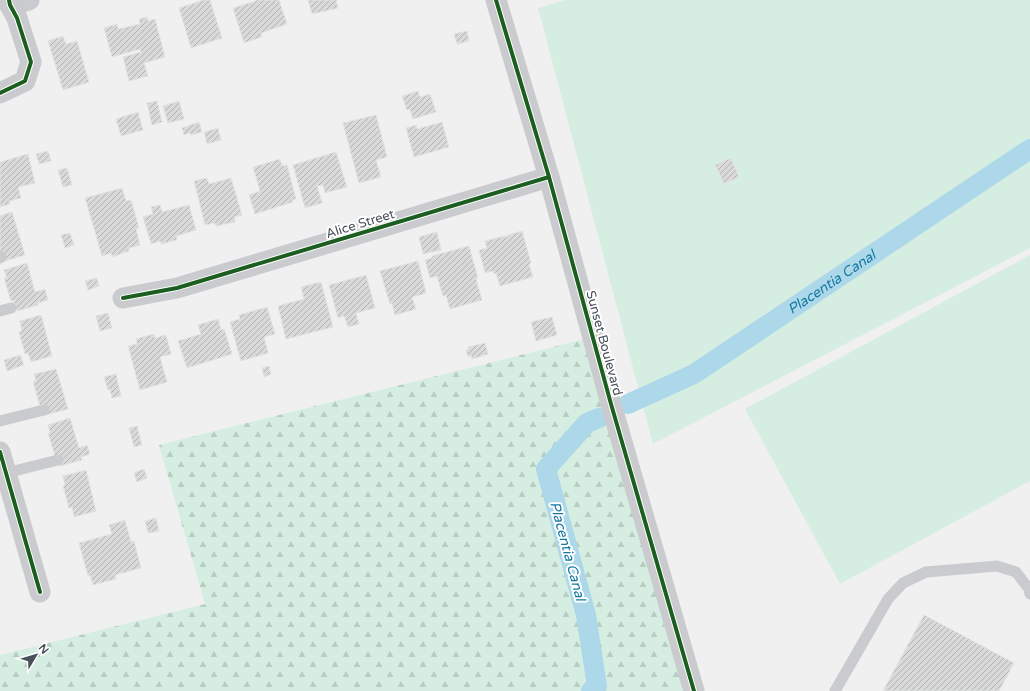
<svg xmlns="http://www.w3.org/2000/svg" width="1030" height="691" viewBox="0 0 1030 691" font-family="'Varela Round',sans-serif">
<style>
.forest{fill:url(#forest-firs)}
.green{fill:#d6eee1}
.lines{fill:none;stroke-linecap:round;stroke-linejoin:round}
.canal{stroke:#acd8ea;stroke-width:20}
.building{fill:url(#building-hatch);stroke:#e1e2e3}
.lane{stroke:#cacbce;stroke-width:11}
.street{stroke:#cacbce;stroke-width:21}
.cycleway-casing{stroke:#fff;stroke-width:6}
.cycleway{stroke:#1b5e20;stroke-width:4}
.labels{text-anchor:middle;stroke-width:4;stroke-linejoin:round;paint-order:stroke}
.street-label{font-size:13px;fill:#48515b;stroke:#fff}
.water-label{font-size:14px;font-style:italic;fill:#1478a2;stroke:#fff}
</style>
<defs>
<pattern id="forest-firs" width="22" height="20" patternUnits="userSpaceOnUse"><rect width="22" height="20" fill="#d6eee1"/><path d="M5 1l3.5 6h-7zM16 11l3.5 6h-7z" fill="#b9cec3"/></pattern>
<pattern id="building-hatch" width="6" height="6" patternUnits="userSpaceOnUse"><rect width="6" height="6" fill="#d9d9da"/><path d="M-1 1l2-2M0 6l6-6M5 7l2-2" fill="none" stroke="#b2b2b4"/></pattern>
</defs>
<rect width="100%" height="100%" fill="#f0f0f0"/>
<path class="forest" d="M 585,339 L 685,691 L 0,691 L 0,655 L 205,604 L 159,445 Z"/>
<g class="green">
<path d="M 565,0 L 1030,0 L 1030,248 L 653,444 L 538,8 Z"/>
<path d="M 1030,255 L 1030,481 L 840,584 L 745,409 Z"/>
</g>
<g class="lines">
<g class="canal">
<path id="s1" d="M 628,404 L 694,374 L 1030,149"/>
<path d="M 591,691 L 597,686 L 586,615 L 546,469 L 587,423 L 599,418"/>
</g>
</g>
<g class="building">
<path d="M 204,0 L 210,0 L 222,38 L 191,48 L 179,8 Z"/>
<path d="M 256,0 L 279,0 L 287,24 L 261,33 L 262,37 L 244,43 L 233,8 L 256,1 Z"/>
<path d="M 308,0 L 336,0 L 338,8 L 312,14 Z"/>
<path d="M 147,17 L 148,21 L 155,19 L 165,57 L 144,63 L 148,76 L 129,81 L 123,57 L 141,52 L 140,49 L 112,57 L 104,28 L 117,24 L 118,29 L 140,24 L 139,19 Z"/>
<path d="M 467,31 L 469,41 L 457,44 L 454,34 Z"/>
<path d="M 63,36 L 66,44 L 77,41 L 89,82 L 63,90 L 48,41 Z"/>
<path d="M 418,91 L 420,97 L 430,94 L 436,112 L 413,119 L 410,109 L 407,110 L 402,96 Z"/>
<path d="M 157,101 L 162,122 L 152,125 L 147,103 Z"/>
<path d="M 179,101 L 184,119 L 168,123 L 163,106 Z"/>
<path d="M 138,112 L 143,130 L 121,136 L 116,119 Z"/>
<path d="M 376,115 L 387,157 L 376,160 L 381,177 L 359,183 L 343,123 Z"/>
<path d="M 199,122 L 202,132 L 191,135 L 190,133 L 184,135 L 182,128 Z"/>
<path d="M 442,122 L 449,147 L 414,157 L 406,128 L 416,125 L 417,129 Z"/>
<path d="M 218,128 L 221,140 L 207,144 L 204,132 Z"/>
<path d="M 48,151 L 51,161 L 39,164 L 36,154 Z"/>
<path d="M 336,152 L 347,187 L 325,193 L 323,185 L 317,186 L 322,203 L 305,208 L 293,165 Z"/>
<path d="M 28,154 L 35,183 L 18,187 L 21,198 L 9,201 L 10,204 L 0,207 L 0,162 Z"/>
<path d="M 731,158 L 739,177 L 724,184 L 715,165 Z"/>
<path d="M 280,159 L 282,166 L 287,165 L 296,199 L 292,200 L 293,202 L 255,214 L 249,195 L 260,191 L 253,167 Z"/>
<path d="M 67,168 L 72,185 L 63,187 L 58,170 Z"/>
<path d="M 207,178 L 209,184 L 231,178 L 242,215 L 234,217 L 235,222 L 216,226 L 215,223 L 205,225 L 194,181 Z"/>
<path d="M 122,188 L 126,201 L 131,200 L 139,228 L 136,229 L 140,245 L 129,248 L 129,251 L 112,257 L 111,253 L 102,256 L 85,198 Z"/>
<path d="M 160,205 L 162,212 L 189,205 L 196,230 L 176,236 L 177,240 L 161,244 L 160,241 L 151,244 L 143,217 L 153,214 L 151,207 Z"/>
<path d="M 12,212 L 25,255 L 2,262 L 0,254 L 0,216 Z"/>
<path d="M 522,231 L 531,263 L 529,264 L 533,277 L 500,286 L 496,273 L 494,274 L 493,271 L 485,273 L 479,250 L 487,248 L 485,241 L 505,236 L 506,237 L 508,236 L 508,235 Z"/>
<path d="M 437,232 L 441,250 L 423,254 L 419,237 Z"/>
<path d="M 70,233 L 74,245 L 65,248 L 61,235 Z"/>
<path d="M 469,246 L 478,278 L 476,279 L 482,300 L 450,309 L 446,295 L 443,296 L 437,276 L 430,278 L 425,260 L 432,258 L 432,256 Z"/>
<path d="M 418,261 L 426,293 L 412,297 L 416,309 L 395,315 L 392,303 L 390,304 L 380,271 Z"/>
<path d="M 27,263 L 35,292 L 45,289 L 48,300 L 38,303 L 38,305 L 17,311 L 13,300 L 11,301 L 4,278 L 7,278 L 4,270 Z"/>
<path d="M 366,275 L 375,308 L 356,313 L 359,324 L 348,327 L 344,316 L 338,318 L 329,285 Z"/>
<path d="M 97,278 L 99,286 L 88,290 L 85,281 Z"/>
<path d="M 321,282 L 333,327 L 286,339 L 278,306 L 304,299 L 301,287 Z"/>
<path d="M 267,307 L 275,334 L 264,337 L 268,353 L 241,361 L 230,322 L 240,319 L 239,315 Z"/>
<path d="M 108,313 L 112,328 L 100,331 L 96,316 Z"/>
<path d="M 41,315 L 52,356 L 31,362 L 28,353 L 25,354 L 19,332 L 22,331 L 20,321 Z"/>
<path d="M 552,317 L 557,335 L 536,341 L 531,322 Z"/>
<path d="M 218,319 L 221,330 L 224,329 L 232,354 L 187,368 L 178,341 L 201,334 L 198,325 Z"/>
<path d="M 154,334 L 155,338 L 166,335 L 171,354 L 160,357 L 167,382 L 140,390 L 128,346 L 137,344 L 136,339 Z"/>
<path d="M 485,343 L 488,354 L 472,359 L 471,355 L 468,357 L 466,350 L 469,349 L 468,347 Z"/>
<path d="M 20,355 L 24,365 L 7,371 L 4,360 Z"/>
<path d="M 269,366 L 271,374 L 264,377 L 262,368 Z"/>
<path d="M 56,369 L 68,409 L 45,415 L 40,406 L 33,382 L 36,381 L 34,374 Z"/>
<path d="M 116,374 L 121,396 L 112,398 L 110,389 L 108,390 L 104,377 Z"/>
<path d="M 70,418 L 79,448 L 87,445 L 90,454 L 81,457 L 82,460 L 60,466 L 57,456 L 55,456 L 48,433 L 50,433 L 48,425 Z"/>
<path d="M 137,426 L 142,445 L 134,447 L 129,428 Z"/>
<path d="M 144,469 L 147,478 L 137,482 L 134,473 Z"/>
<path d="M 86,470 L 96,511 L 74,517 L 72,507 L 69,508 L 63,486 L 65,485 L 63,476 Z"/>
<path d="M 156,518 L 159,531 L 148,533 L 145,521 Z"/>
<path d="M 125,520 L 131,542 L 134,541 L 141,568 L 115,575 L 116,579 L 93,585 L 90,575 L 88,576 L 79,543 L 112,534 L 109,525 Z"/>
<path d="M 924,615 L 1014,663 L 999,691 L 883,691 Z"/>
</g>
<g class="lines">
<g class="lane">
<path d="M 0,258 L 1,257"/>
<path d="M 0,311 L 11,308"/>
<path d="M 0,421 L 44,410"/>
<path d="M 6,473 L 58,460"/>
<path d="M 835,691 L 888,599 L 903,583 L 926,572 L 997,566 L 1016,572 L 1029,589 L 1030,594"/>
</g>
<g class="street">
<path d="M 496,0 L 549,177 L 611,404 L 694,691"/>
<path d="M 10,5 L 29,0"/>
<path d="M 0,93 L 25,81 L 31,62 L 17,18 L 10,5 L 9,0"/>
<path d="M 123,298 L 177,288 L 549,177"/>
<path d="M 0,452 L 40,592"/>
</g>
<defs>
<g id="cycleway">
<path d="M 496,0 L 549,177 L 611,404 L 694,691"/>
<path d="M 0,93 L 25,81 L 31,62 L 17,18 L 10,5 L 9,0"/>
<path d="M 123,298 L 177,288 L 549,177"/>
<path d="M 0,452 L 40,592"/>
</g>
</defs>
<use href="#cycleway" class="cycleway-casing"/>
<use href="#cycleway" class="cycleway"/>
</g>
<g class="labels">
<g class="street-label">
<text transform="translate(360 223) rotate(-17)" y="5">Alice Street</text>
<text transform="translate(605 343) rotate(75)" y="5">Sunset Boulevard</text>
</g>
<g class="water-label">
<text dy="5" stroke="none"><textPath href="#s1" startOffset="238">Placentia Canal</textPath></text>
<text transform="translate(568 551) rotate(75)" y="5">Placentia Canal</text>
</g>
</g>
<g transform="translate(36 655) rotate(52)" stroke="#ffffff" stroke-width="3" paint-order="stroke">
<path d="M0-3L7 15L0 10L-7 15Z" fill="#48515b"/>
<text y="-6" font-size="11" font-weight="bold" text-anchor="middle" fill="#48515b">N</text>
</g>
</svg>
